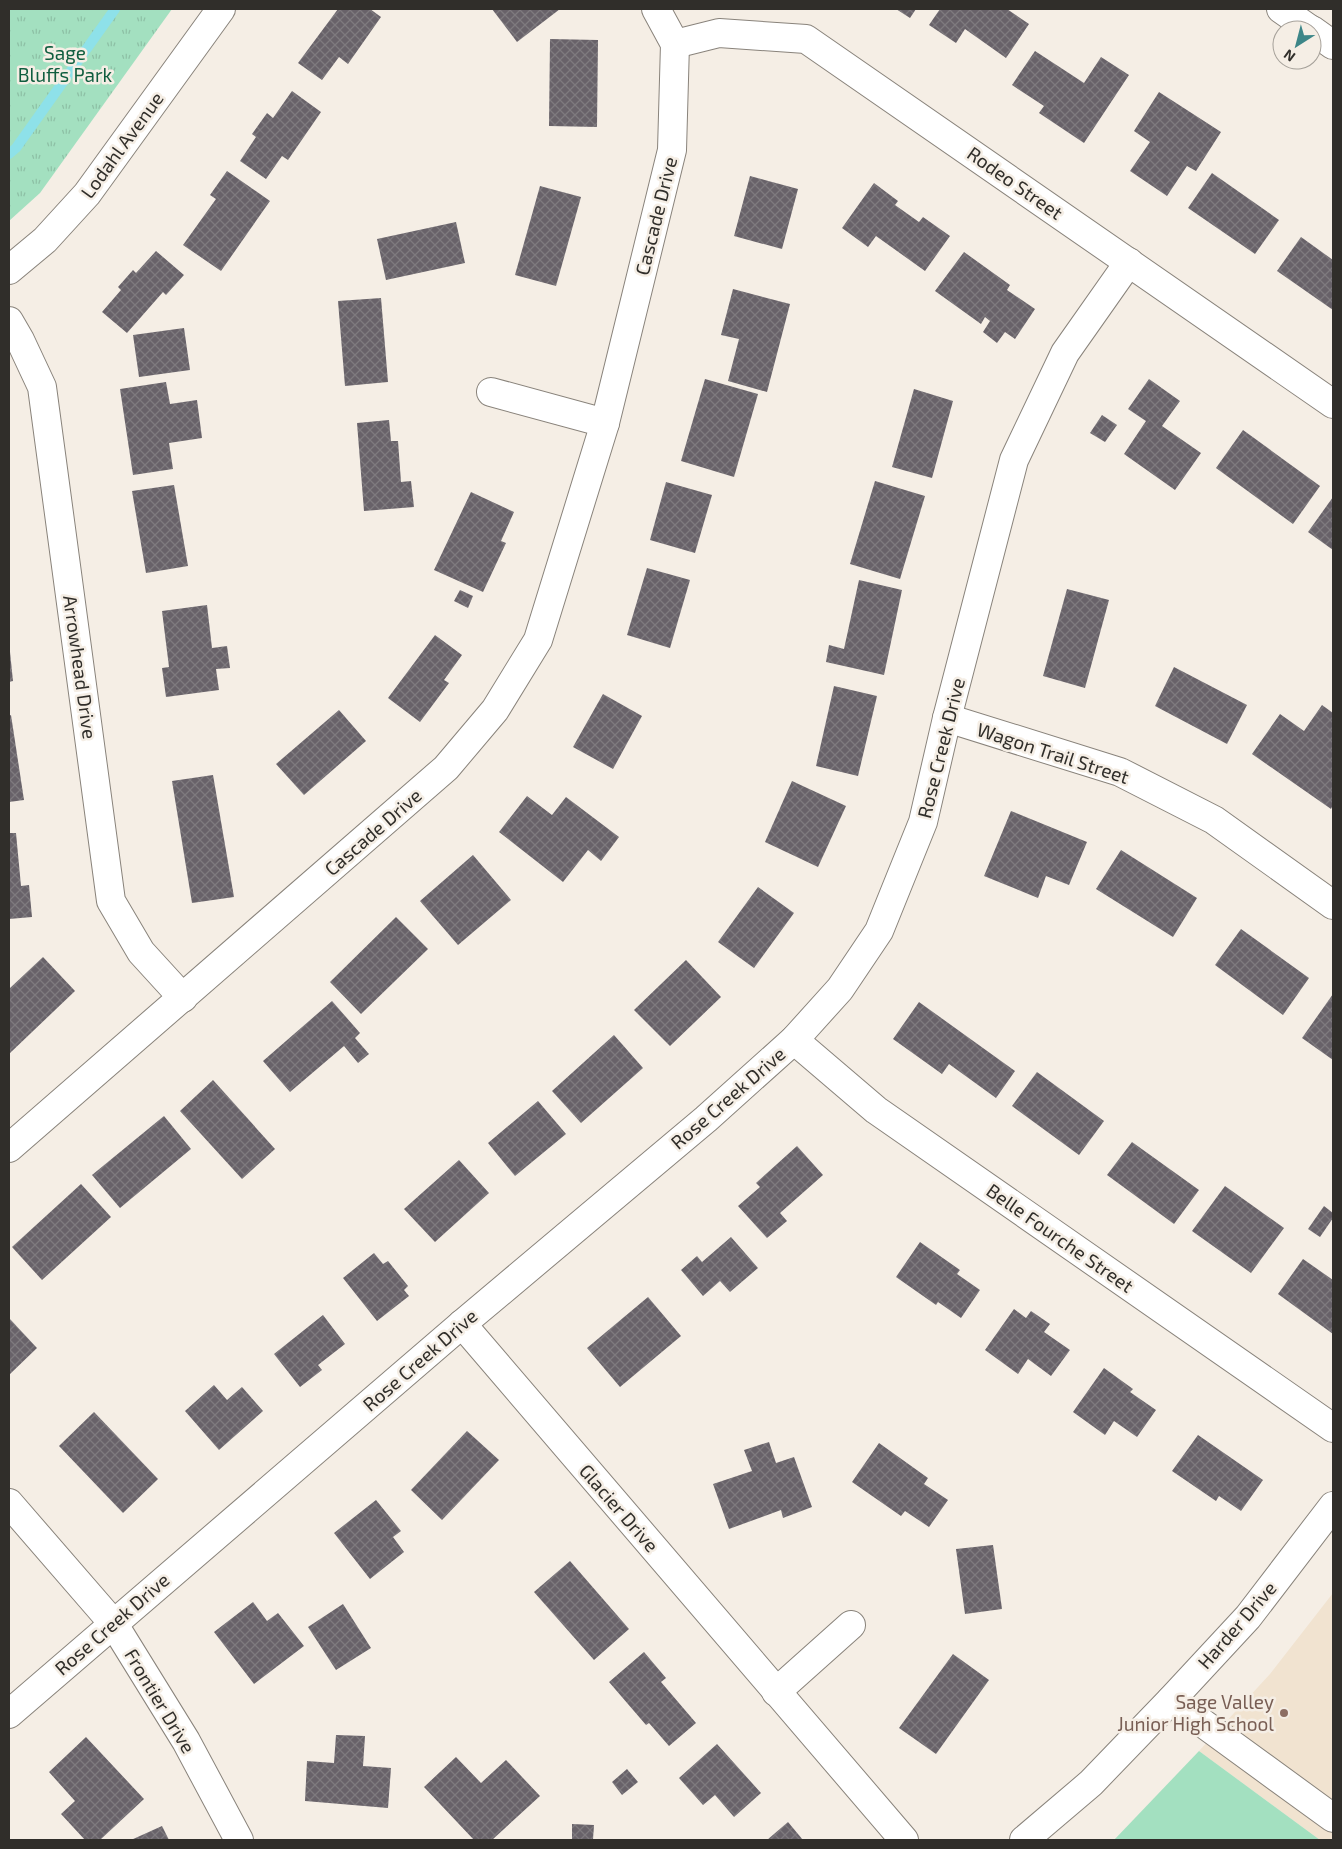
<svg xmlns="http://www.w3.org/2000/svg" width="1342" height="1849" viewBox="0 0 1342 1849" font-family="'Exo 2',sans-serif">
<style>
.education{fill:#f1e3d0}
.grass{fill:#a3e0c0}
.park{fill:url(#park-tufts)}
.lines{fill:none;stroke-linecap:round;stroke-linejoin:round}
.stream{stroke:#8ee1e9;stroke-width:10}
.building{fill:url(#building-cross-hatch)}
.minor-casing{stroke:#89837b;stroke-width:30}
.minor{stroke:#fff;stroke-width:28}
.education-dot{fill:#8d6e63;stroke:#f5eee5;stroke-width:2}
.labels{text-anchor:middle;stroke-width:5;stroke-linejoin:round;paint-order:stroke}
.park-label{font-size:19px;fill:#105e3f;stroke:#f5eee5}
.street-label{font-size:19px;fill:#302e2a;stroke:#f5eee5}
.education-label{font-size:19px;fill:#785e54;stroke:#f5eee5;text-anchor:end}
</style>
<defs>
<pattern id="park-tufts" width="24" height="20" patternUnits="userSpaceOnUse" patternTransform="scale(1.25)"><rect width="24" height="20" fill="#a3e0c0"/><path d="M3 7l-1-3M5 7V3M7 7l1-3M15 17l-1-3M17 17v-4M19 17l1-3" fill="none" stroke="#8dc0a5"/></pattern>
<pattern id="building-cross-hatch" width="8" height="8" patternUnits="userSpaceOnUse" patternTransform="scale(1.25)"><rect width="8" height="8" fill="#686269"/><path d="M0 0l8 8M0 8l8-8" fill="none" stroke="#7e7a7e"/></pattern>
</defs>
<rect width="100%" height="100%" fill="#f5eee5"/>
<path class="education" d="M 1333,1593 L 1333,1840 L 1320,1840 L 1199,1751 L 1270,1674 Z"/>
<path class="grass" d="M 1199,1751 L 1320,1840 L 1114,1840 Z"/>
<path class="park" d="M 9,9 L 172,9 L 40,193 L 9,221 Z"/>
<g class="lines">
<path class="stream" d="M 9,154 L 16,148 L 115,9"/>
</g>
<g class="building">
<path d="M 338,9 L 370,9 L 381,17 L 348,64 L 339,57 L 322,80 L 298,63 Z"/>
<path d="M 492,9 L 560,9 L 517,42 Z"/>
<path d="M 896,9 L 916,9 L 910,18 Z"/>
<path d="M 940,9 L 1007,9 L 1029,24 L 1006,58 L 965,29 L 956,43 L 929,25 Z"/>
<path d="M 550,39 L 598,40 L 597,127 L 549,126 Z"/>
<path d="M 1035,51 L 1084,83 L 1101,57 L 1129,75 L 1084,143 L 1039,113 L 1044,106 L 1012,85 Z"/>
<path d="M 292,91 L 321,112 L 288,160 L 282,156 L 266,179 L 240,161 L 256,137 L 252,134 L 267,113 L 273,118 Z"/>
<path d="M 1159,92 L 1221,132 L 1196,171 L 1187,166 L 1167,196 L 1130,171 L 1150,142 L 1134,131 Z"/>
<path d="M 227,171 L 270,201 L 221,271 L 183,245 L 216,199 L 210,195 Z"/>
<path d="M 1212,173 L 1279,220 L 1255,254 L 1188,208 Z"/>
<path d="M 750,176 L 798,189 L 782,249 L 734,236 Z"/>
<path d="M 874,183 L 898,201 L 895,205 L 919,222 L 923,217 L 950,236 L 925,271 L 876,236 L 868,247 L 842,228 Z"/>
<path d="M 540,186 L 581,197 L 556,286 L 515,275 Z"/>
<path d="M 456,222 L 465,263 L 386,280 L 377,239 Z"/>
<path d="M 1301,237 L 1333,260 L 1333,310 L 1277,271 Z"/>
<path d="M 156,251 L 184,275 L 166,295 L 163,292 L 127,333 L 102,312 L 121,290 L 118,287 L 133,270 L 136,273 Z"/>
<path d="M 964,252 L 1010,285 L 1007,290 L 1035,309 L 1015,339 L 1005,332 L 997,343 L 983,332 L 990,321 L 985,317 L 981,324 L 935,291 Z"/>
<path d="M 733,289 L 790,304 L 767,392 L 728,381 L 739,339 L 721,335 Z"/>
<path d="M 381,298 L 388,382 L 345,386 L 338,301 Z"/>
<path d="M 184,328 L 190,370 L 139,377 L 133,335 Z"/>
<path d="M 705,379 L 758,394 L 734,477 L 681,461 Z"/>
<path d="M 1149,379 L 1180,401 L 1162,426 L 1201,453 L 1175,490 L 1124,454 L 1146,421 L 1128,409 Z"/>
<path d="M 166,382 L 170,404 L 197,400 L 202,438 L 169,443 L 173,469 L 133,475 L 120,389 Z"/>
<path d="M 914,389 L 953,401 L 932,478 L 892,467 Z"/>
<path d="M 1102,415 L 1117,425 L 1105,442 L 1090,433 Z"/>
<path d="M 389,420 L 391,441 L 398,441 L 401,482 L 411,481 L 414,507 L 364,511 L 357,423 Z"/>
<path d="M 1243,430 L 1320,486 L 1293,524 L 1216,468 Z"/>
<path d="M 875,481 L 925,496 L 900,579 L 850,564 Z"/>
<path d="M 666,482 L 712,495 L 695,553 L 650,540 Z"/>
<path d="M 174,485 L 188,566 L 146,573 L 132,491 Z"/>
<path d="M 471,492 L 514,512 L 501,541 L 506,543 L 483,592 L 434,570 Z"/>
<path d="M 1333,497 L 1333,550 L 1308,532 Z"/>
<path d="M 647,568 L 690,580 L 670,648 L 627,635 Z"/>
<path d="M 859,580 L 902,590 L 884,675 L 826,662 L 829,645 L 844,649 Z"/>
<path d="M 1067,589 L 1109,600 L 1085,688 L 1043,676 Z"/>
<path d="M 460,590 L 473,596 L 468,608 L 454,601 Z"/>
<path d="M 207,605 L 212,648 L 227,646 L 230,668 L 216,669 L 219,690 L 166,697 L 162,668 L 169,667 L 162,611 Z"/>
<path d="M 435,635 L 462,655 L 444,680 L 449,683 L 420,722 L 388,698 Z"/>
<path d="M 9,652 L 10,652 L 13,681 L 9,682 Z"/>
<path d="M 1174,667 L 1247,705 L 1227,744 L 1155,706 Z"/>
<path d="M 834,686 L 877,696 L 858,776 L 816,766 Z"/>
<path d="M 603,694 L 642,716 L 613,769 L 573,747 Z"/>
<path d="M 1322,705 L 1333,713 L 1333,805 L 1331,809 L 1252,754 L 1280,714 L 1304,731 Z"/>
<path d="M 339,710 L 366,741 L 304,795 L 276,764 Z"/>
<path d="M 11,715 L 24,800 L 9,802 L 9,716 Z"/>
<path d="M 213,775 L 234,897 L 192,903 L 172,781 Z"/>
<path d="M 792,781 L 846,806 L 818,867 L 765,842 Z"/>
<path d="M 527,796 L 552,815 L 566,797 L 619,837 L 601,861 L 588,850 L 563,882 L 499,832 Z"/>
<path d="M 1011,811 L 1087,842 L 1069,885 L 1046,876 L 1038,898 L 984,876 Z"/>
<path d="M 9,833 L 16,833 L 21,886 L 29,885 L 32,917 L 9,919 Z"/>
<path d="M 1121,850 L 1197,898 L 1173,937 L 1096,889 Z"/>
<path d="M 473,855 L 511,900 L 458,945 L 420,901 Z"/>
<path d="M 758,887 L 794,913 L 754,968 L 718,942 Z"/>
<path d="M 396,917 L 428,949 L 361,1014 L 330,982 Z"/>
<path d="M 1241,929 L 1309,978 L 1283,1015 L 1215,965 Z"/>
<path d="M 43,957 L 75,991 L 9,1054 L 9,989 Z"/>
<path d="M 686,960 L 721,997 L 670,1046 L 634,1010 Z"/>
<path d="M 1333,994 L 1333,1060 L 1302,1038 Z"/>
<path d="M 332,1001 L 360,1033 L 355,1038 L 369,1054 L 358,1063 L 344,1046 L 290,1092 L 263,1061 Z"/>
<path d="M 919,1002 L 1015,1071 L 996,1098 L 949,1064 L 942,1074 L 893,1039 Z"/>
<path d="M 614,1035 L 643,1068 L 581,1123 L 552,1091 Z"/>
<path d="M 1037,1072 L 1104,1121 L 1079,1155 L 1012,1106 Z"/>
<path d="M 213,1080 L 275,1149 L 242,1179 L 180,1111 Z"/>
<path d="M 538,1101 L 566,1134 L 515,1176 L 488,1143 Z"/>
<path d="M 164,1116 L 191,1149 L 120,1208 L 92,1175 Z"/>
<path d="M 1132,1142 L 1199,1190 L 1174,1224 L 1107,1175 Z"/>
<path d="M 797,1146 L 823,1175 L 780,1213 L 787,1221 L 767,1238 L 738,1206 L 760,1187 L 756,1183 Z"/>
<path d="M 459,1160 L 489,1193 L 435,1242 L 404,1209 Z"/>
<path d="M 81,1184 L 111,1217 L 42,1280 L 12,1247 Z"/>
<path d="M 1225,1186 L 1284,1228 L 1251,1273 L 1192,1231 Z"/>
<path d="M 1324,1206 L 1333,1213 L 1333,1218 L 1320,1237 L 1308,1229 Z"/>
<path d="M 731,1237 L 758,1268 L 730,1292 L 720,1281 L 703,1296 L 681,1270 L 697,1256 L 702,1262 Z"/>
<path d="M 920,1242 L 960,1270 L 957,1274 L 980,1290 L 961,1318 L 938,1302 L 936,1305 L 896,1277 Z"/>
<path d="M 374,1253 L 383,1264 L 388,1261 L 408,1286 L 404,1290 L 409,1296 L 377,1321 L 343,1278 Z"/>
<path d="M 1303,1259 L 1333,1280 L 1333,1334 L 1278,1294 Z"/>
<path d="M 648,1297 L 681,1336 L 620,1387 L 587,1348 Z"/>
<path d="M 1014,1309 L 1026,1318 L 1031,1311 L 1050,1324 L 1044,1332 L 1070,1350 L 1051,1376 L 1028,1359 L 1018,1374 L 985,1350 Z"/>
<path d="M 323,1315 L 345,1344 L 318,1365 L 322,1370 L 300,1387 L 274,1354 Z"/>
<path d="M 9,1318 L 37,1348 L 9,1375 Z"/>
<path d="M 1104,1368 L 1133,1389 L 1130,1392 L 1156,1410 L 1137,1437 L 1114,1421 L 1105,1435 L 1073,1412 Z"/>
<path d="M 214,1385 L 227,1400 L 242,1387 L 263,1411 L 219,1450 L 185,1411 Z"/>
<path d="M 94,1412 L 158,1479 L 123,1513 L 59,1446 Z"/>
<path d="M 467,1431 L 499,1460 L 442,1520 L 411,1490 Z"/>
<path d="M 1198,1435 L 1263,1480 L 1241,1511 L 1219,1496 L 1216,1501 L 1172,1471 Z"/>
<path d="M 769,1442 L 776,1463 L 794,1457 L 812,1507 L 783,1518 L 781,1510 L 729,1529 L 713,1484 L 752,1471 L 744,1450 Z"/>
<path d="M 879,1443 L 928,1478 L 924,1484 L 948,1500 L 929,1527 L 905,1511 L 901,1516 L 852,1482 Z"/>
<path d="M 376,1500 L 401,1531 L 393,1537 L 404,1552 L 370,1579 L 334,1533 Z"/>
<path d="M 993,1545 L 1002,1609 L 965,1614 L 956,1549 Z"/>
<path d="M 570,1561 L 629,1629 L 594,1660 L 534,1592 Z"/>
<path d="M 253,1602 L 267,1621 L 278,1613 L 304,1646 L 254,1684 L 214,1632 Z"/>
<path d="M 343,1604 L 371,1648 L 336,1670 L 308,1627 Z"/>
<path d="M 644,1652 L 666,1678 L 661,1682 L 696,1723 L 669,1746 L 649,1723 L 646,1725 L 609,1682 Z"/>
<path d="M 953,1654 L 989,1680 L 936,1754 L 899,1728 Z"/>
<path d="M 336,1735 L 365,1736 L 363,1766 L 391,1768 L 388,1808 L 305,1801 L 307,1761 L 334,1763 Z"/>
<path d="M 86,1737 L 144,1799 L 100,1840 L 85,1840 L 61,1814 L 75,1801 L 49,1772 Z"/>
<path d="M 717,1744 L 761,1793 L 734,1817 L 715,1795 L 703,1805 L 679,1778 Z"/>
<path d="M 456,1757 L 481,1783 L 506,1760 L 540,1796 L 492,1840 L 474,1840 L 424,1787 Z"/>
<path d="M 627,1769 L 638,1782 L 622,1795 L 612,1782 Z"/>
<path d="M 788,1822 L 803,1840 L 767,1840 Z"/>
<path d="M 572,1824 L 594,1825 L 593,1840 L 572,1840 Z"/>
<path d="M 162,1826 L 169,1840 L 131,1840 Z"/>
</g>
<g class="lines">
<defs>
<g id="minor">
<path d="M 1281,9 L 1311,30"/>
<path d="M 1312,30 L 1333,45"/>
<path d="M 675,44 L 719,33 L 806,39 L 1333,404"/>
<path d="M 9,270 L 45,240 L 87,194 L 221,9"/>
<path d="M 9,321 L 20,340 L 42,387 L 111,901 L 141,952 L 183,998"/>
<path d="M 491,392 L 605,423"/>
<path d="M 947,718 L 1120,772 L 1214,820 L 1333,905"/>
<path d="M 794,1040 L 876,1110 L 1333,1428"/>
<path d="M 9,1148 L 446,768 L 495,710 L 538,640 L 605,423 L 672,150 L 675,44 L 656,9"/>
<path d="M 462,1324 L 904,1840"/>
<path d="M 9,1503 L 113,1623 L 186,1741 L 239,1840"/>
<path d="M 776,1692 L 851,1625"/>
<path d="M 1171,1700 L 1333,1818"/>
<path d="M 9,1714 L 462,1324 L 706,1119 L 794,1040 L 840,989 L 879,931 L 923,822 L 947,718 L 1014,460 L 1065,353 L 1129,262"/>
<path d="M 1024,1840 L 1091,1783 L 1171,1700 L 1248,1617 L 1333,1506"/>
</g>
</defs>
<use href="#minor" class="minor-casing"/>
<use href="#minor" class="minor"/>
</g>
<circle class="education-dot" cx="1284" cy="1713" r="5"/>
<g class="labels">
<g class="park-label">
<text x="65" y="60">Sage<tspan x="65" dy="22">Bluffs Park</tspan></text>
</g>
<g class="street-label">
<text transform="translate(122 145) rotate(-54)" y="7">Lodahl Avenue</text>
<text transform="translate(1015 183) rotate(35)" y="7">Rodeo Street</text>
<text transform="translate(656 216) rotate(-76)" y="7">Cascade Drive</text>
<text transform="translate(80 667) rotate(82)" y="7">Arrowhead Drive</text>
<text transform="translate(941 748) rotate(-76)" y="7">Rose Creek Drive</text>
<text transform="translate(1053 753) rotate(18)" y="7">Wagon Trail Street</text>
<text transform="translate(373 832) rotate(-41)" y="7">Cascade Drive</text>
<text transform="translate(728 1098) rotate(-41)" y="7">Rose Creek Drive</text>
<text transform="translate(1060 1238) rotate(35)" y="7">Belle Fourche Street</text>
<text transform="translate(420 1360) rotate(-41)" y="7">Rose Creek Drive</text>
<text transform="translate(619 1508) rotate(49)" y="7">Glacier Drive</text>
<text transform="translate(112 1624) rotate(-41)" y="7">Rose Creek Drive</text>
<text transform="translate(1237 1625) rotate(-49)" y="7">Harder Drive</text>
<text transform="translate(160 1701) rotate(59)" y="7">Frontier Drive</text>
</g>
<g class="education-label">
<text x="1274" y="1709">Sage Valley<tspan x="1274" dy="22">Junior High School</tspan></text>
</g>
</g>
<rect width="1342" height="1849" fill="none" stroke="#302e2a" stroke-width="20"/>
<g transform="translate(1297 45) rotate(216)"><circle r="24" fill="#f5eee5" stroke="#a6a19a"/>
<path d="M0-4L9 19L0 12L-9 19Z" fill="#3d8688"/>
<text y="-8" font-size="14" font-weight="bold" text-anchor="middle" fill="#302e2a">N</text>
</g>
</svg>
